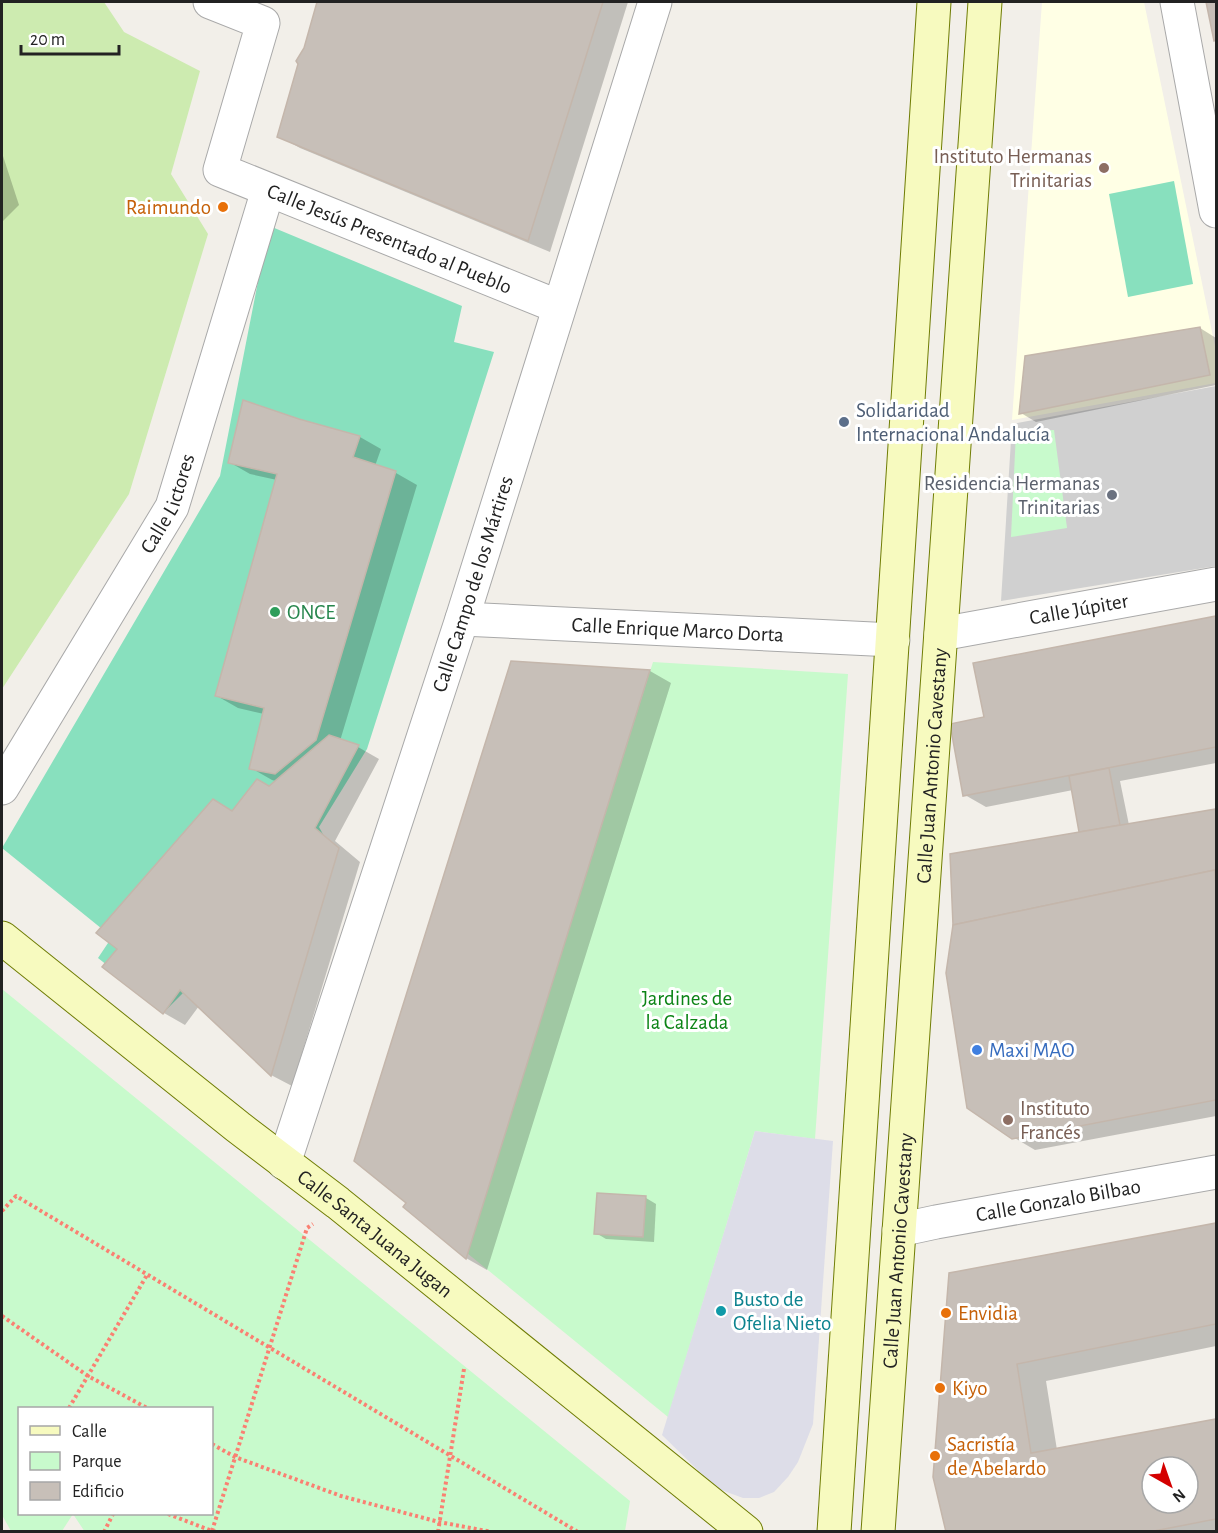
<svg xmlns="http://www.w3.org/2000/svg" width="1218" height="1533" viewBox="0 0 1218 1533" font-family="'Alegreya Sans',sans-serif">
<style>
.education{fill:#ffffe5}
.religious{fill:#d0d0d0}
.grass{fill:#cdebb0}
.park{fill:#c8facc;fill-rule:evenodd}
.pitch{fill:#88e0be}
.plaza{fill:#dddde8}
.shadow{fill:#0003;fill-rule:evenodd}
.building{fill:#c7bfb8;stroke:#c4b6ab;stroke-width:1.5;fill-rule:evenodd}
.lines{fill:none;stroke-linecap:round;stroke-linejoin:round}
.street-casing{stroke:#a9a9a9;stroke-width:35}
.secondary-casing{stroke:#707d05;stroke-width:35}
.path{stroke:#fa8072;stroke-width:4;stroke-dasharray:3 3;stroke-linecap:butt}
.street{stroke:#fff;stroke-width:33}
.secondary{stroke:#f7fabf;stroke-width:33}
.education-dot{fill:#8d6e63;stroke:#fff;stroke-width:2}
.food-dot{fill:#e8710a;stroke:#fff;stroke-width:2}
.service-dot{fill:#5c6f8a;stroke:#fff;stroke-width:2}
.worship-dot{fill:#6b7280;stroke:#fff;stroke-width:2}
.leisure-dot{fill:#2e9e5b;stroke:#fff;stroke-width:2}
.shop-dot{fill:#3f7fe0;stroke:#fff;stroke-width:2}
.culture-dot{fill:#0f9aa8;stroke:#fff;stroke-width:2}
.labels{text-anchor:middle;stroke-width:6;stroke-linejoin:round;paint-order:stroke}
.education-label{font-size:21px;fill:#785e54;stroke:#fff;text-anchor:end}
.food-label{font-size:21px;fill:#c56008;stroke:#fff;text-anchor:start}
.street-label{font-size:21px;fill:#222;stroke:#fff}
.service-label{font-size:21px;fill:#4e5e75;stroke:#fff;text-anchor:start}
.worship-label{font-size:21px;fill:#5b616d;stroke:#fff;text-anchor:end}
.leisure-label{font-size:21px;fill:#27864d;stroke:#fff;text-anchor:start}
.park-label{font-size:21px;fill:#0c8416;stroke:#fff}
.shop-label{font-size:21px;fill:#366cbe;stroke:#fff;text-anchor:start}
.culture-label{font-size:21px;fill:#0d838f;stroke:#fff;text-anchor:start}
</style>
<rect width="100%" height="100%" fill="#f2efe9"/>
<path class="education" d="M 1042,2 L 1144,2 L 1216,351 L 1216,383 L 1012,420 Z"/>
<path class="religious" d="M 1216,386 L 1216,566 L 1001,601 L 1012,424 Z"/>
<path class="grass" d="M 2,2 L 104,2 L 124,32 L 200,71 L 171,174 L 208,234 L 129,494 L 2,689 Z"/>
<g class="park">
<path d="M 1054,430 L 1067,528 L 1011,537 L 1016,432 Z"/>
<path d="M 653,662 L 848,674 L 815,1139 L 755,1131 L 668,1417 L 467,1253 Z"/>
<path d="M 2,989 L 630,1501 L 625,1531 L 85,1532 L 73,1514 L 62,1531 L 11,1531 L 2,1515 ZM 212,1408 L 212,1514 L 20,1514 L 20,1408 Z"/>
</g>
<g class="pitch">
<path d="M 1174,181 L 1193,284 L 1128,297 L 1109,194 Z"/>
<path d="M 272,227 L 462,306 L 454,342 L 494,352 L 367,749 L 319,827 L 334,854 L 269,1068 L 183,993 L 165,1011 L 98,958 L 112,937 L 2,848 L 220,476 L 263,256 Z"/>
</g>
<path class="plaza" d="M 755,1131 L 833,1141 L 813,1424 L 798,1462 L 788,1477 L 774,1492 L 759,1498 L 743,1498 L 716,1488 L 662,1435 Z"/>
<g class="shadow">
<path d="M 318,2 L 628,2 L 550,252 L 300,148 L 279,136 Z"/>
<path d="M 1208,2 L 1216,2 L 1216,48 Z"/>
<path d="M 2,153 L 19,205 L 2,222 Z"/>
<path d="M 1200,328 L 1216,338 L 1216,385 L 1036,422 L 1021,413 Z"/>
<path d="M 299,420 L 360,437 L 381,449 L 375,466 L 396,473 L 417,485 L 340,741 L 358,747 L 379,759 L 335,841 L 360,862 L 292,1086 L 271,1075 L 199,1006 L 185,1025 L 164,1013 L 233,813 L 276,781 L 272,780 L 251,768 L 264,714 L 238,708 L 217,696 L 277,480 L 250,474 L 229,462 Z"/>
<path d="M 1216,618 L 1216,763 L 1120,781 L 1129,825 L 1216,811 L 1216,1116 L 1035,1150 L 1013,1137 L 1081,833 L 1073,790 L 986,807 L 965,795 L 986,719 L 975,664 Z"/>
<path d="M 512,663 L 650,671 L 671,683 L 487,1270 L 466,1258 L 405,1207 L 408,1203 Z"/>
<path d="M 646,1198 L 656,1204 L 654,1242 L 606,1239 L 596,1233 Z"/>
<path d="M 1216,1225 L 1216,1346 L 1046,1381 L 1057,1450 L 1216,1421 L 1216,1532 L 947,1532 L 950,1274 ZM 1152,1467 L 1188,1467 L 1188,1503 L 1152,1503 Z"/>
</g>
<g class="building">
<path d="M 317,2 L 603,2 L 528,241 L 277,137 L 298,64 L 296,61 L 304,48 Z"/>
<path d="M 1206,2 L 1216,2 L 1216,40 L 1214,41 Z"/>
<path d="M 1200,327 L 1210,375 L 1019,414 L 1025,356 Z"/>
<path d="M 243,400 L 299,419 L 360,436 L 353,457 L 396,471 L 316,740 L 275,774 L 249,769 L 264,708 L 215,696 L 277,474 L 228,463 Z"/>
<path d="M 1216,616 L 1216,747 L 963,796 L 950,724 L 984,717 L 973,663 Z"/>
<path d="M 511,661 L 650,670 L 466,1259 L 403,1207 L 406,1203 L 354,1161 Z"/>
<path d="M 329,735 L 359,745 L 315,828 L 339,848 L 271,1076 L 180,990 L 163,1014 L 102,967 L 117,949 L 96,933 L 213,799 L 232,811 L 257,779 L 269,786 Z"/>
<path d="M 1109,768 L 1120,825 L 1079,832 L 1069,776 Z"/>
<path d="M 1216,809 L 1216,888 L 1215,870 L 953,925 L 950,854 Z"/>
<path d="M 1215,870 L 1216,888 L 1216,1100 L 1012,1139 L 967,1108 L 946,973 L 953,925 Z"/>
<path d="M 597,1193 L 646,1196 L 643,1237 L 594,1234 Z"/>
<path d="M 1216,1223 L 1216,1324 L 1017,1364 L 1031,1453 L 1216,1419 L 1216,1519 L 1149,1532 L 946,1532 L 933,1477 L 949,1273 ZM 1152,1467 L 1188,1467 L 1188,1503 L 1152,1503 Z"/>
</g>
<g class="lines">
<defs>
<g id="street">
<path id="s1" d="M 210,2 L 263,23 L 220,170 L 559,307"/>
<path d="M 1177,2 L 1216,211"/>
<path id="s2" d="M 462,619 L 893,640"/>
<path id="s3" d="M 941,634 L 1216,584"/>
<path id="s4" d="M 2,788 L 172,507 L 268,190"/>
<path id="s5" d="M 284,1163 L 462,619 L 655,2"/>
<path id="s6" d="M 899,1230 L 936,1222 L 1216,1172"/>
</g>
<g id="secondary">
<path id="s7" d="M 2,938 L 238,1127 L 338,1203 L 746,1532"/>
<path d="M 834,1532 L 934,2"/>
<path id="s8" d="M 878,1532 L 985,2"/>
</g>
</defs>
<use href="#street" class="street-casing"/>
<use href="#secondary" class="secondary-casing"/>
<g class="path">
<path d="M 2,1211 L 16,1196 L 578,1532"/>
<path d="M 2,1316 L 88,1376 L 147,1408"/>
<path d="M 69,1408 L 147,1275"/>
<path d="M 212,1444 L 235,1457 L 341,1496 L 439,1522 L 492,1532"/>
<path d="M 168,1514 L 212,1531 L 218,1532"/>
<path d="M 212,1531 L 307,1228 L 313,1224"/>
<path d="M 104,1532 L 113,1514"/>
<path d="M 438,1532 L 464,1369"/>
</g>
<use href="#street" class="street"/>
<use href="#secondary" class="secondary"/>
</g>
<g class="education-dot">
<circle cx="1104" cy="168" r="6"/>
<circle cx="1008" cy="1120" r="6"/>
</g>
<g class="food-dot">
<circle cx="223" cy="207" r="6"/>
<circle cx="946" cy="1313" r="6"/>
<circle cx="940" cy="1388" r="6"/>
<circle cx="935" cy="1456" r="6"/>
</g>
<circle class="service-dot" cx="844" cy="422" r="6"/>
<circle class="worship-dot" cx="1112" cy="495" r="6"/>
<circle class="leisure-dot" cx="275" cy="612" r="6"/>
<circle class="shop-dot" cx="977" cy="1050" r="6"/>
<circle class="culture-dot" cx="721" cy="1311" r="6"/>
<g class="labels">
<g class="education-label">
<text x="1092" y="163">Instituto Hermanas<tspan x="1092" dy="24">Trinitarias</tspan></text>
<text x="1020" y="1115" text-anchor="start">Instituto<tspan x="1020" dy="24">Francés</tspan></text>
</g>
<g class="food-label">
<text x="211" y="214" text-anchor="end">Raimundo</text>
<text x="958" y="1320">Envidia</text>
<text x="952" y="1395">Kiyo</text>
<text x="947" y="1451">Sacristía<tspan x="947" dy="24">de Abelardo</tspan></text>
</g>
<g class="street-label">
<text dy="7" stroke="none"><textPath href="#s1" startOffset="393">Calle Jesús Presentado al Pueblo</textPath></text>
<text dy="7" stroke="none"><textPath href="#s4" startOffset="330">Calle Lictores</textPath></text>
<text dy="7" stroke="none"><textPath href="#s5" startOffset="609">Calle Campo de los Mártires</textPath></text>
<text dy="7" stroke="none"><textPath href="#s3" startOffset="140">Calle Júpiter</textPath></text>
<text dy="7" stroke="none"><textPath href="#s2" startOffset="216">Calle Enrique Marco Dorta</textPath></text>
<text dy="7" stroke="none"><textPath href="#s8" startOffset="768">Calle Juan Antonio Cavestany</textPath></text>
<text dy="7" stroke="none"><textPath href="#s6" startOffset="162">Calle Gonzalo Bilbao</textPath></text>
<text dy="7" stroke="none"><textPath href="#s7" startOffset="476">Calle Santa Juana Jugan</textPath></text>
<text dy="7" stroke="none"><textPath href="#s8" startOffset="282">Calle Juan Antonio Cavestany</textPath></text>
</g>
<g class="service-label">
<text x="856" y="417">Solidaridad<tspan x="856" dy="24">Internacional Andalucía</tspan></text>
</g>
<g class="worship-label">
<text x="1100" y="490">Residencia Hermanas<tspan x="1100" dy="24">Trinitarias</tspan></text>
</g>
<g class="leisure-label">
<text x="287" y="619">ONCE</text>
</g>
<g class="park-label">
<text x="687" y="1005">Jardines de<tspan x="687" dy="24">la Calzada</tspan></text>
</g>
<g class="shop-label">
<text x="989" y="1057">Maxi MAO</text>
</g>
<g class="culture-label">
<text x="733" y="1306">Busto de<tspan x="733" dy="24">Ofelia Nieto</tspan></text>
</g>
</g>
<rect width="1218" height="1533" fill="none" stroke="#222222" stroke-width="6"/>
<rect x="18" y="1407" width="195" height="108" fill="#ffffff" stroke="#a7a7a7" stroke-width="1.5"/>
<rect x="30" y="1426" width="30" height="9" fill="#f7fabf" stroke="#a7a7a7" stroke-width="1.5"/>
<text x="72" y="1437" font-size="18" fill="#222222">Calle</text>
<rect x="30" y="1452" width="30" height="18" fill="#c8facc" stroke="#a7a7a7" stroke-width="1.5"/>
<text x="72" y="1467" font-size="18" fill="#222222">Parque</text>
<rect x="30" y="1482" width="30" height="18" fill="#c7bfb8" stroke="#a7a7a7" stroke-width="1.5"/>
<text x="72" y="1497" font-size="18" fill="#222222">Edificio</text>
<g transform="translate(1170 1485) rotate(140)"><circle r="28" fill="#ffffff" stroke="#a7a7a7" stroke-width="1.5"/>
<path d="M0-4.5L10 22L0 15L-10 22Z" fill="#d40000"/>
<text y="-9" font-size="16" font-weight="bold" text-anchor="middle" fill="#222222">N</text>
</g>
<path d="M21 45v9h98v-9" fill="none" stroke="#222222" stroke-width="3"/>
<text x="30" y="45" font-size="18" fill="#222222" stroke="#ffffff" stroke-width="4.5" paint-order="stroke">20 m</text>
</svg>
